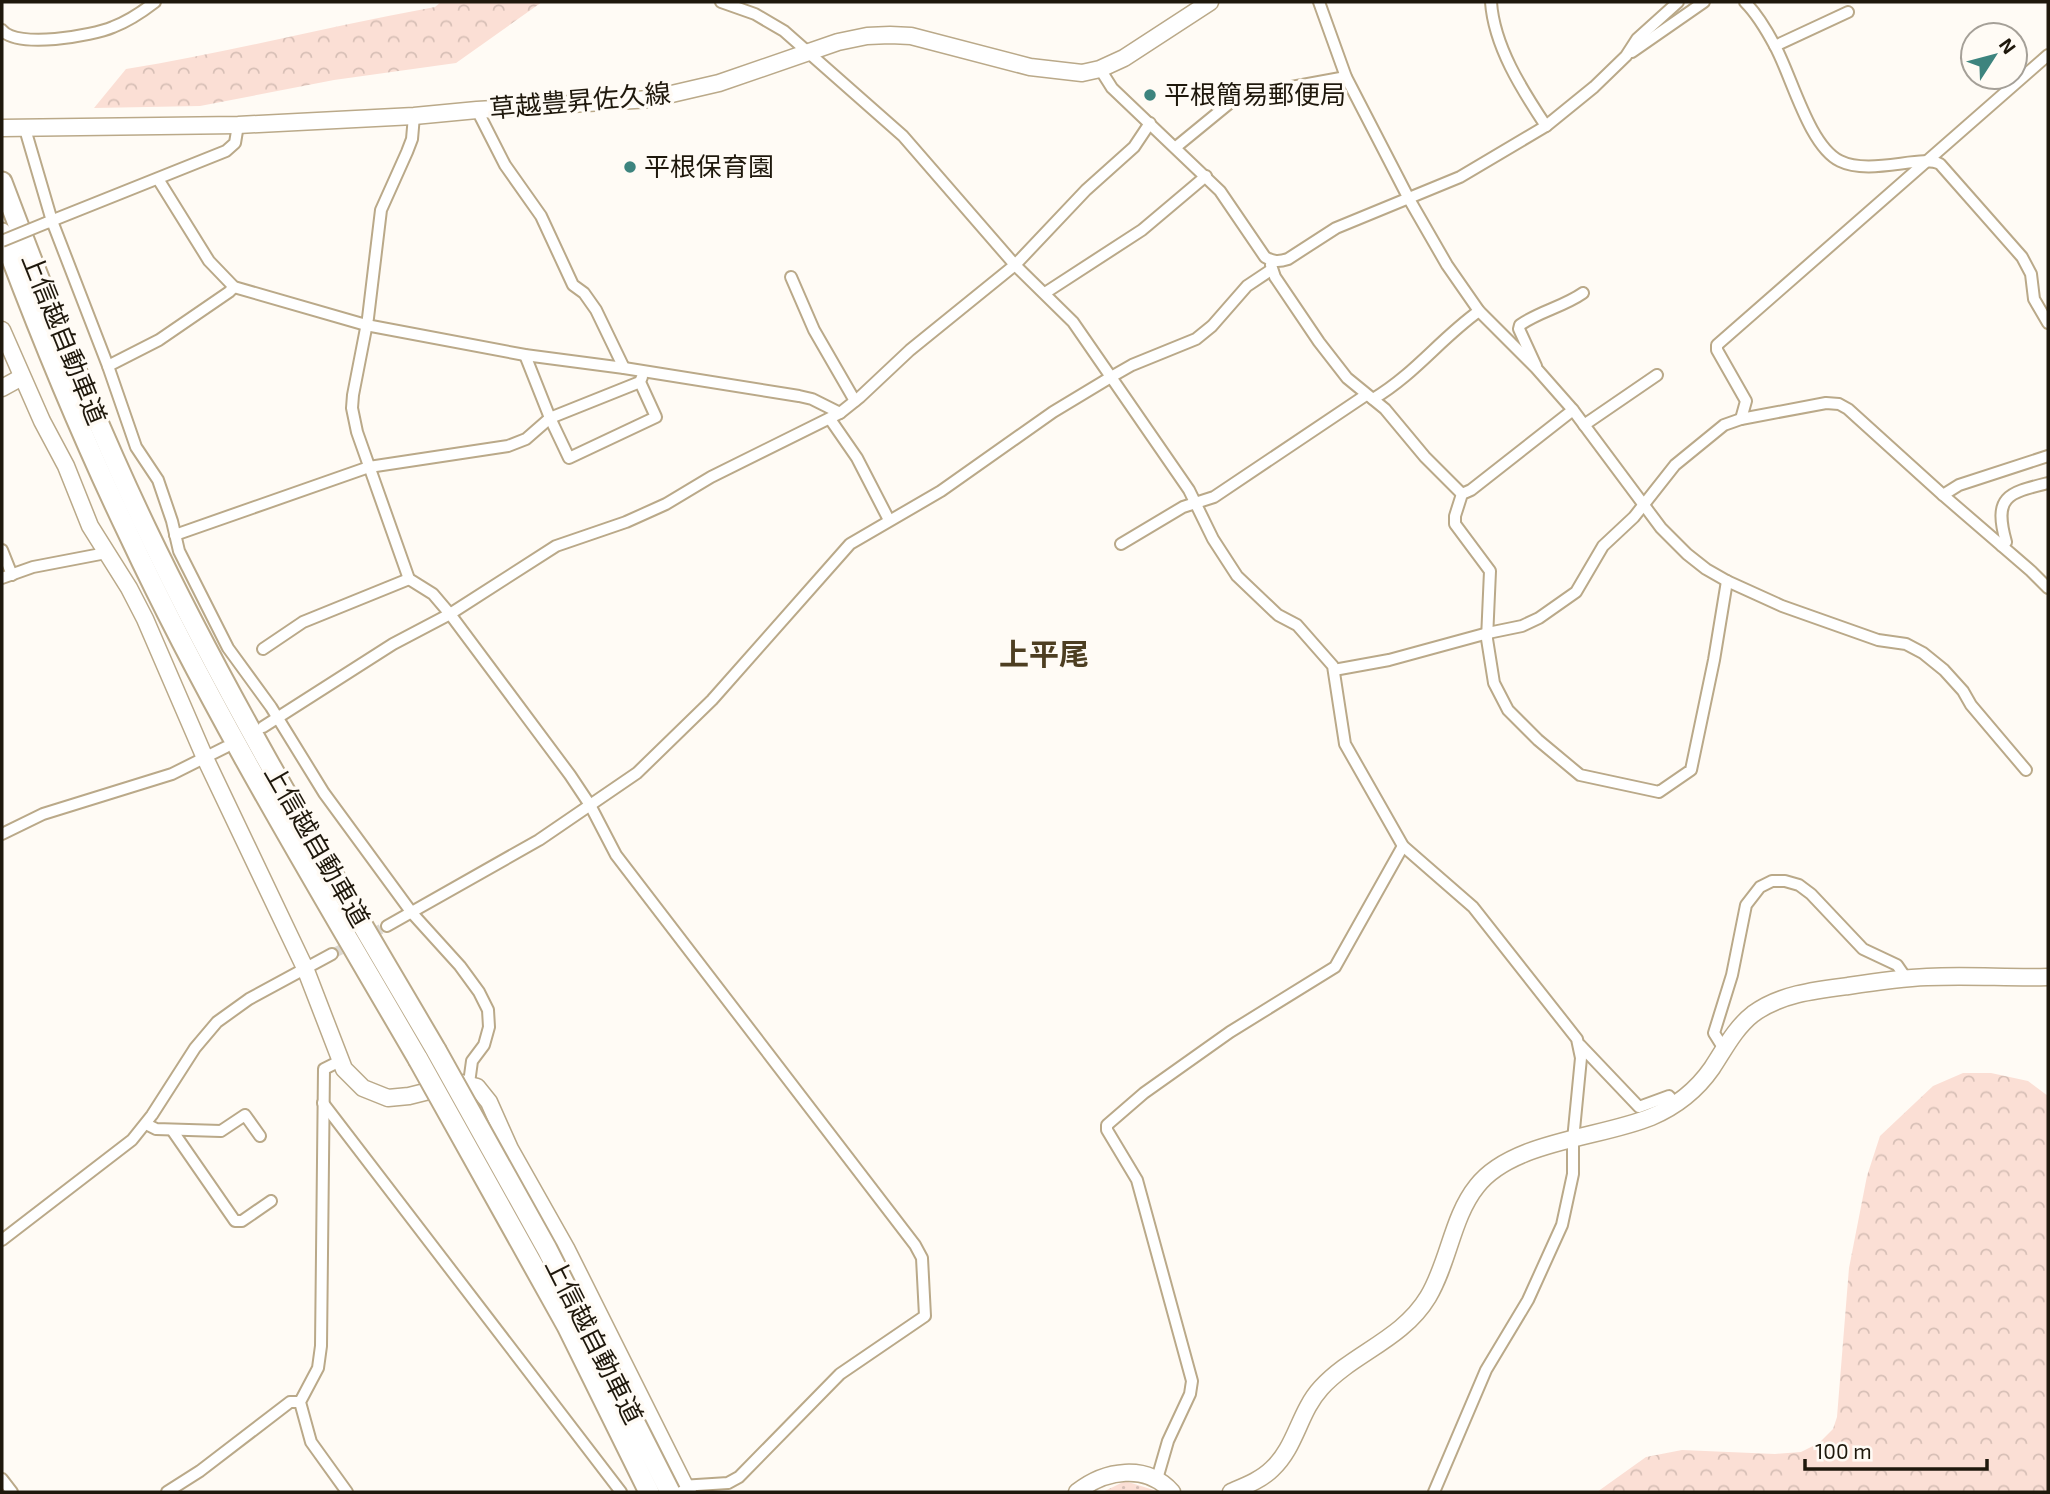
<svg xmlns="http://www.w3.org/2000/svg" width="2050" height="1494" viewBox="0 0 2050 1494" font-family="'Exo 2','Noto Sans JP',sans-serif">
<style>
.forest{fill:url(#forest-crowns)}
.park{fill:url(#park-dots)}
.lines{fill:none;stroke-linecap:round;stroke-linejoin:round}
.street-tunnel{stroke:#ddd9d2;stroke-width:10;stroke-dasharray:10 5;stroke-linecap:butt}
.street-casing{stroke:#baa989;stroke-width:14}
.secondary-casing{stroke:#baa989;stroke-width:19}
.highway-casing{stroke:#baa989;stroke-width:23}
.street{stroke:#fff;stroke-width:10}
.secondary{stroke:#fff;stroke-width:16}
.highway{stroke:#fff;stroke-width:19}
.street-bridge-casing{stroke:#baa989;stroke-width:14;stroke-linecap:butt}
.highway-bridge-casing{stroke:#baa989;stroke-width:23;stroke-linecap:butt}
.street-bridge{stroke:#fff;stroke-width:10}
.highway-bridge{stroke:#fff;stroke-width:19}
.poi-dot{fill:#3d847e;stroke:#fffbf5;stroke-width:2.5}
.labels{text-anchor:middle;stroke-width:7;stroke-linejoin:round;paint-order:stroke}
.poi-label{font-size:26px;fill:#1f180c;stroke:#fffbf5;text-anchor:start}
.street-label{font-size:26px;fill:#1f180c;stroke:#fffbf5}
.quarter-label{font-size:30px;font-weight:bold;fill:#4d3e21;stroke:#fffbf5}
</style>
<defs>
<pattern id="forest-crowns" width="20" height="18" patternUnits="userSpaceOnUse" patternTransform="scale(1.75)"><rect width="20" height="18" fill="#fbdfd5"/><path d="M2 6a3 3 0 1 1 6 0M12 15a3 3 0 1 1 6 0" fill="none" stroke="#d7bfb6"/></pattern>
<pattern id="park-dots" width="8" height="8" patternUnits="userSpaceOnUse" patternTransform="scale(1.75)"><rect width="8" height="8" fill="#fbdfd5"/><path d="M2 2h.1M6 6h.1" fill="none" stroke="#d7bfb6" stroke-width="1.8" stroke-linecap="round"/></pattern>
</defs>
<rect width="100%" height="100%" fill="#fffbf5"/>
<g class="forest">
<path d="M 441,2 L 542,2 L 456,63 L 334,80 L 200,106 L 94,108 L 126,69 C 230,52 331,26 435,7 Z"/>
<path d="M 1963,1073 L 1991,1073 L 2028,1081 L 2048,1096 L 2048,1492 L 1597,1492 L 1646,1457 L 1682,1450 L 1775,1454 L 1801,1452 L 1819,1443 L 1833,1429 L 1837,1417 L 1849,1268 L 1867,1176 L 1880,1136 L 1933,1086 Z"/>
</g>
<path class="park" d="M 1125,1481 L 1160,1492 L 1103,1492 Z"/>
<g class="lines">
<path class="street-tunnel" d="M 332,954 L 387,926"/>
<defs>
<g id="street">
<path d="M 1319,2 L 1346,77 L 1409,199 L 1447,265 L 1479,311 L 1536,368 L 1573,410 L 1661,528 L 1687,554 L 1706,569 L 1727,581 L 1782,606 L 1878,640 L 1906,644 L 1923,653 L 1944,670 L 1963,691 L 1971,705 L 2026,770"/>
<path d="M 1491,2 C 1494,46 1522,90 1546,126"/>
<path d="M 1745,2 C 1757,14 1767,31 1775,46 C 1792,77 1809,146 1840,161 C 1870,176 1923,154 1940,164 L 2022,257 L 2031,274 L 2034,299 L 2048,323"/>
<path d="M 2,30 C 17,49 92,36 113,27 C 129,21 142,12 155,2"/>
<path d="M 1775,46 L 1848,12"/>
<path d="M 1632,52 L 1704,2"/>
<path d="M 1100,69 L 1112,88 L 1220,191 L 1265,257 C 1273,262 1279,262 1288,259 L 1336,228 L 1460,177 L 1546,126 L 1594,87 L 1626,56 L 1637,39 L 1678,2"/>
<path d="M 477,110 L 505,165 L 541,216 L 573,285 L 584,293 L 596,310 L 624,368"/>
<path d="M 414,116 L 412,139 L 407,152 L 381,210 L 368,318 L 353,395 L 352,408 L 357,432 L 409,579 L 433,594 L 450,614 L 570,775 L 590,805 L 616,855 L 915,1245 L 922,1258 L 925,1316 L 840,1374 L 739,1477 L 728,1483 L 681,1486"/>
<path d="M 25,129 L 52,221 L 108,366 L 136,447 L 158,480 L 172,521 L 179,551 L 228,648 L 271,707 L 324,793 L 412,913 L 460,966 L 479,992 L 488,1010 L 489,1027 L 484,1045 L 472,1061 L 469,1083"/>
<path d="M 1176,147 L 1237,97 L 1346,77"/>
<path d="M 158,179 L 209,261 L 234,287 L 366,325 L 525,355 L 624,368 L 799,396 L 812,399 L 840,413"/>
<path d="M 46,223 L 226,151 L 235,143 L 238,125"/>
<path d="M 1271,265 L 1275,277 L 1319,342 L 1347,378 L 1385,409 L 1425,457 L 1462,494"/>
<path d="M 1271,270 L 1247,286 L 1212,326 L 1196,339 L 1132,365 L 1111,377 L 1189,490 L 1213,539 L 1237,576 L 1278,615 L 1297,625 L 1333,666 L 1345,744 L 1403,846 L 1473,907 L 1577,1039 L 1581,1058 L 1573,1140 L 1573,1174 L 1562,1225 L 1528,1300 L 1486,1370 L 1434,1492"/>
<path d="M 791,277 L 814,330 L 855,401"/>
<path d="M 1045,293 L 1142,230 L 1206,176"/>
<path d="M 525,355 L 550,418 L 569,458 L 656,417 L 640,382 L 642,377"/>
<path d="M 108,366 L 159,340 L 229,292 L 234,287"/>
<path d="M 1536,366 L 1519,329 L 1520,325 C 1540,311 1563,307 1583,293"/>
<path d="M 1373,399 C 1415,374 1440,339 1479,311"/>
<path d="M 1573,410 L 1471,490 L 1462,494 L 1455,516 L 1455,524 L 1490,571 L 1487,639 L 1494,683 L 1508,710 L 1538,740 L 1580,775 L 1659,792 L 1691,770 L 1714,660 L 1727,581"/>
<path d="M 830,419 L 857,458 L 889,520"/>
<path d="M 1741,419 L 1746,401 L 1717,350 L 1717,345 L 2048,55"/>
<path d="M 1584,425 L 1657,375"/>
<path d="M 1943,495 L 1959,485 L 2048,456"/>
<path d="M 175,535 L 369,467 L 508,446 L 526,439 L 550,418 L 640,382"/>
<path d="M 1121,544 L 1183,507 L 1214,497 L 1366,395"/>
<path d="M 2002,546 L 2006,542 C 1993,496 2008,493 2048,483"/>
<path d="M 2,550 L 12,575"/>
<path d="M 2,578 L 33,567 L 106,553"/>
<path d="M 263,649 L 303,622 L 409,579"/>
<path d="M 1334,670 L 1389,660 L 1488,633 L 1522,626 L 1539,618 L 1576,592 L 1603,546 L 1634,517 L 1675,465 L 1724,425 L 1741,419 L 1826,403 L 1839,404 L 1848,409 L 1943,495 L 2031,571 L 2048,588"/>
<path d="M 263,727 L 393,644 L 450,614 L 556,546 L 626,522 L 666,504 L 711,477 L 840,413 L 860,397 L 910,350 L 1015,265 L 1086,190 L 1134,147 L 1150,123"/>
<path d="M 2,834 L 43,814 L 172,774 L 226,747"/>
<path d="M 387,926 L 539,840 L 637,773 L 712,700 L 850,544 L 941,491 L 1053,412 L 1111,377 L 1073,322 L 1015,265 L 903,136 L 784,31 L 755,14 L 721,2"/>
<path d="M 1580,1045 L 1639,1107 L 1669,1096 L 1676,1105"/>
<path d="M 1724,1049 L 1714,1033 L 1732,975 L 1746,905 L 1760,887 L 1772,881 L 1785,881 L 1799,885 L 1811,894 L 1863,949 L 1897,965 L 1906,978"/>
<path d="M 340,1061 L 324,1069 L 321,1346 L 318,1368 L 300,1402 L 311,1442 L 347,1492"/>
<path d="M 323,1103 L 621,1492"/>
<path d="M 146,1124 L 156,1129 L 221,1131 L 245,1115 L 260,1136"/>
<path d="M 172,1130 L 235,1221 L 242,1221 L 271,1201"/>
<path d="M 2,1240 L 132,1140 L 152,1115 L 195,1048 L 217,1022 L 249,999 L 332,954"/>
<path d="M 2,1479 L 12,1492"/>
<path d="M 1157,1479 L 1168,1441 L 1190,1394 L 1192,1381 L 1137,1180 L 1107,1130 L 1107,1125 L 1144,1093 L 1230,1032 L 1335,967 L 1403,846"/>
<path d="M 167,1492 L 200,1471 L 290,1402 L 300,1402"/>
</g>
<g id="secondary">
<path d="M 2,128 L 238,125 L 414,116 L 477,110 L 650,99 L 719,83 L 838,42 L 867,36 L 890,35 L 911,36 L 1030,67 L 1082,73 L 1100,69 L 1124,58 L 1210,2"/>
<path d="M 2,330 L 42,421 L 66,466 L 90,526 L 129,588 L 145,619 L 205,758 L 305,968 L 344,1069 L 363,1088 L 388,1098 L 409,1096 L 461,1083 L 477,1087 L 489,1102 L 510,1149 L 567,1250 L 688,1492"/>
<path d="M 2,388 L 22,377"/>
<path d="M 1077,1492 C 1105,1470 1146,1463 1172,1492"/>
<path d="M 1231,1492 C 1245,1486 1261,1480 1272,1469 C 1296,1447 1299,1412 1321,1388 C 1353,1353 1402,1340 1428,1297 C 1449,1262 1452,1217 1477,1186 C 1512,1141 1600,1138 1651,1117 C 1677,1106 1696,1091 1712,1068 C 1724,1050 1735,1028 1753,1014 C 1780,994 1816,990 1848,986 C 1874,982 1901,978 1927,977 C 1967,975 2008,978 2048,977"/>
</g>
<g id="highway">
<path d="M 2,182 C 46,299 92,415 146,528 C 232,708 335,878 436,1050"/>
<path d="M 2,233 C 40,335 82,437 129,535 C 214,716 318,887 418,1059"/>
</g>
</defs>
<use href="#street" class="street-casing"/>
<use href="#secondary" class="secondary-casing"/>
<use href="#highway" class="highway-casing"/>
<use href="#street" class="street"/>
<use href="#secondary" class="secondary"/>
<use href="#highway" class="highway"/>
<defs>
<path id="street-bridge" d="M 2,241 L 46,223"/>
<g id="highway-bridge">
<path d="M 436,1050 L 547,1249 L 670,1492"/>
<path d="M 418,1059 L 567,1326 L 649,1492"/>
</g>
</defs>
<use href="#street-bridge" class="street-bridge-casing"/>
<use href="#highway-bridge" class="highway-bridge-casing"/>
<use href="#street-bridge" class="street-bridge"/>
<use href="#highway-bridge" class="highway-bridge"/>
</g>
<g class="poi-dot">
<circle cx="1150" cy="95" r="7"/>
<circle cx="630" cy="167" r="7"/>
</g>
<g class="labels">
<g class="poi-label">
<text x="1164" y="104">平根簡易郵便局</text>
<text x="644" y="176">平根保育園</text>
</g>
<g class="street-label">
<text transform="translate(580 101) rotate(-5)" y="9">草越豊昇佐久線</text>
<text transform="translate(64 339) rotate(68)" y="9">上信越自動車道</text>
<text transform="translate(317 846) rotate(60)" y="9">上信越自動車道</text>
<text transform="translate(594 1341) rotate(63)" y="9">上信越自動車道</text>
</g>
<g class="quarter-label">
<text x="1044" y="665">上平尾</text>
</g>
</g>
<rect width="2050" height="1494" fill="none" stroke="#1f180c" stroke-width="7"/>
<g transform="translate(1994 56) rotate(54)"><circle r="33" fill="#fffbf5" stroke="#a5a098" stroke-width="2"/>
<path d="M0-5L12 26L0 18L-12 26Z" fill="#3d847e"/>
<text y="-10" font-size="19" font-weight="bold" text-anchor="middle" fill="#1f180c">N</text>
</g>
<path d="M1805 1459v10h182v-10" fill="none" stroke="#1f180c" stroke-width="3.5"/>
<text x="1815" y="1459" font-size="21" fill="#1f180c" stroke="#fffbf5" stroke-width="5" paint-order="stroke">100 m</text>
</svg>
